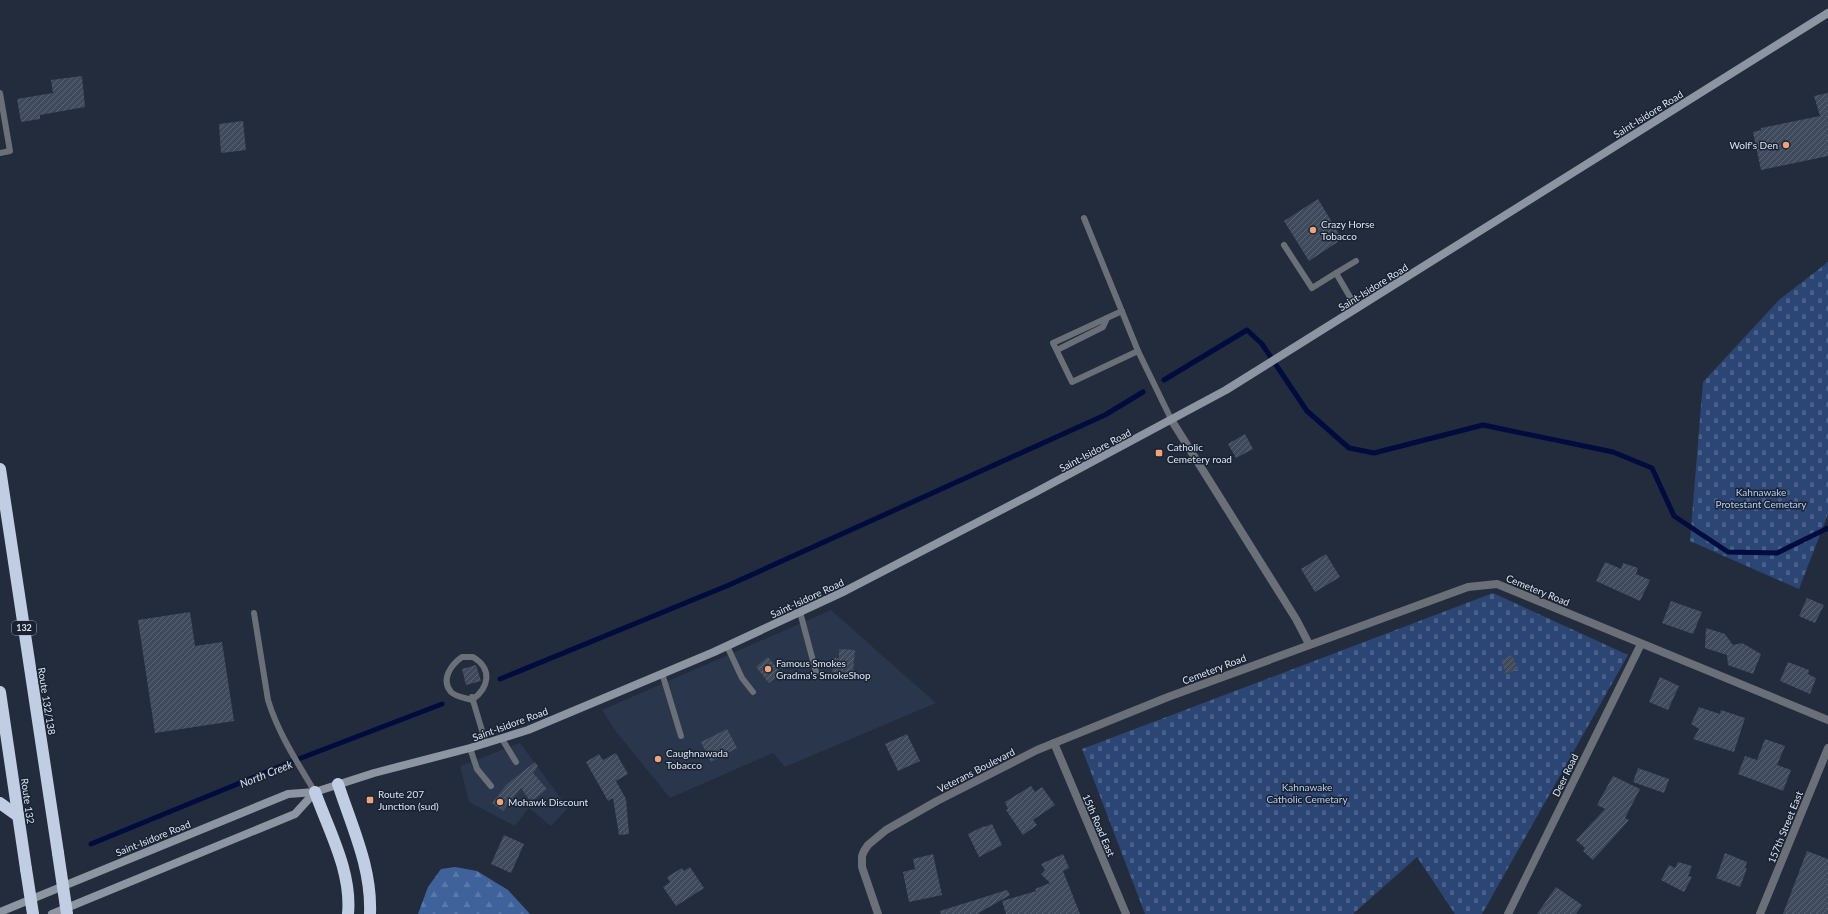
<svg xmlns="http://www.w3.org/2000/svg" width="1828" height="914" viewBox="0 0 1828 914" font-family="Lato,sans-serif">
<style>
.built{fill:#29364b}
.forest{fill:url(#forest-firs)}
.cemetery{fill:url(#cemetery-stones)}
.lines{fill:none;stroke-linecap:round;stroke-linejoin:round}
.stream{stroke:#000b3e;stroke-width:5}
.building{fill:url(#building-hatch)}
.lane{stroke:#6a6f78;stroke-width:6}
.street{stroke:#6a6f78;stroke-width:8}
.secondary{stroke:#8d95a3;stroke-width:8}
.highway{stroke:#c0cde3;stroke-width:12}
.highway-bridge{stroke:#c0cde3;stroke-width:12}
.poi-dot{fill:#efa378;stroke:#182232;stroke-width:1.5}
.labels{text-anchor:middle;stroke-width:3;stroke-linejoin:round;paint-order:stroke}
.shield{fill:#182232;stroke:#a3aab7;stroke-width:1}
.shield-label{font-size:9px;font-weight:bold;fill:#dee4f0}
.street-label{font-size:10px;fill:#dee4f0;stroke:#182232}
.poi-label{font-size:10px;fill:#dee4f0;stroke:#182232;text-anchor:start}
.park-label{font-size:10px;fill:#bacef0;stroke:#182232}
.water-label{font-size:11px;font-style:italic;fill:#d5e0f1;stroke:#182232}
</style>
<defs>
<pattern id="forest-firs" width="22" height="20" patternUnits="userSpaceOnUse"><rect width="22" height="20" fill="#3f629b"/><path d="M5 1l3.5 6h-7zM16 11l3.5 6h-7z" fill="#5a78a9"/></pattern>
<pattern id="cemetery-stones" width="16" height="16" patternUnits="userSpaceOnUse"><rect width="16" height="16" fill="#2b4674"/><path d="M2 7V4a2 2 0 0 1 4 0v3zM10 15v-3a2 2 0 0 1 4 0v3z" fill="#496188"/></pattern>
<pattern id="building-hatch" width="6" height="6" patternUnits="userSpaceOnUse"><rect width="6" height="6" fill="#3f4a5c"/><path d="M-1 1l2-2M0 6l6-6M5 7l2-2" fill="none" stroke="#5a6474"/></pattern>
</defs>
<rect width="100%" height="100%" fill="#222c3c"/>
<g class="built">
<path d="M 831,610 L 936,703 L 785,767 L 773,753 L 670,798 L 614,729 L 602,710 Z"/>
<path d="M 520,743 L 568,808 L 551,826 L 529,808 L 515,826 L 469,802 L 460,766 Z"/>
</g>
<path class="forest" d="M 455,867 L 477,871 L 508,890 L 530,914 L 418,914 L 428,887 L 441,869 Z"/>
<g class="cemetery">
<path d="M 1828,262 L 1828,514 L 1799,589 L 1690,541 L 1703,382 L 1779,300 Z"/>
<path d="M 1493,593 L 1628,655 L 1482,914 L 1455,914 L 1417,857 L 1353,914 L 1145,914 L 1082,749 Z"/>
</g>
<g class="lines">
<g class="stream">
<path d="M 1164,380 L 1247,330 L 1262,344 L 1307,411 L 1349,448 L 1374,453 L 1483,425 L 1613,452 L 1652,468 L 1674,516 L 1728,552 L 1777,553 L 1828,528"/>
<path d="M 500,679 L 729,585 L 1105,415 L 1143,392"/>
<path d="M 91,844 L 296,760 L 442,704"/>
</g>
</g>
<g class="building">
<path d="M 82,76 L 85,107 L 40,115 L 40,119 L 21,122 L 17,99 L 53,93 L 51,80 Z"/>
<path d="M 1828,93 L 1828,156 L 1761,170 L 1753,132 L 1761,130 L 1761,128 L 1820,116 L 1814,96 Z"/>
<path d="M 243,121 L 246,150 L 221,153 L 219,124 Z"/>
<path d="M 1318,199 L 1342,239 L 1309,261 L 1284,221 Z"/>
<path d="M 1245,434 L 1253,449 L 1236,458 L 1228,444 Z"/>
<path d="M 1326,554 L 1340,577 L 1315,592 L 1301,569 Z"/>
<path d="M 1605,562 L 1621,569 L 1623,563 L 1638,568 L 1636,574 L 1650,580 L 1640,601 L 1596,581 Z"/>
<path d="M 1807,598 L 1824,605 L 1815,623 L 1799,616 Z"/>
<path d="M 1671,601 L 1702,612 L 1693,634 L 1662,623 Z"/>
<path d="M 190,612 L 195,646 L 222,642 L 234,721 L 155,733 L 138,620 Z"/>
<path d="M 1706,628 L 1725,634 L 1733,645 L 1742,643 L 1761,654 L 1753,674 L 1728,665 L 1727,655 L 1705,648 Z"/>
<path d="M 839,649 L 855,650 L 853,673 L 832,672 L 833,658 L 839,658 Z"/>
<path d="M 1512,655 L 1518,669 L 1506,674 L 1501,660 Z"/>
<path d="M 768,657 L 781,673 L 769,683 L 756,667 Z"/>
<path d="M 1788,662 L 1809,670 L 1808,674 L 1816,678 L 1810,694 L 1780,681 Z"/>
<path d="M 476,665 L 481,681 L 466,685 L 462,669 Z"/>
<path d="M 1660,677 L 1679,686 L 1668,710 L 1649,702 Z"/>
<path d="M 1699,707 L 1720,714 L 1721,710 L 1745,718 L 1734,752 L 1693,739 L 1699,729 L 1691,724 Z"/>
<path d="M 727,729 L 737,748 L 711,762 L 701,742 Z"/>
<path d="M 907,734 L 920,761 L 898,771 L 885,744 Z"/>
<path d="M 1765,739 L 1785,746 L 1777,765 L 1791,770 L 1783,791 L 1738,774 L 1745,756 L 1757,760 Z"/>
<path d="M 616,753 L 628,774 L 616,781 L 626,799 L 629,834 L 619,835 L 613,798 L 608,801 L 586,762 L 599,754 L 603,760 Z"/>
<path d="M 535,762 L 538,766 L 533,773 L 547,789 L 531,802 L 521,788 L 503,811 L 492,803 L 507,784 Z"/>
<path d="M 1638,768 L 1669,779 L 1664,793 L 1633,782 Z"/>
<path d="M 1613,776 L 1640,789 L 1625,818 L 1629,820 L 1593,860 L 1583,851 L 1585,848 L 1576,840 L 1605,809 L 1597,805 Z"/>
<path d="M 1031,786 L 1035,792 L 1042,787 L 1055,805 L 1033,820 L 1037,825 L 1023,835 L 1006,810 L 1008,809 L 1005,802 Z"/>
<path d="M 992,824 L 1002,845 L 979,857 L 968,834 L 984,826 L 984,827 Z"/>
<path d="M 504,835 L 524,844 L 511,873 L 491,864 Z"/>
<path d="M 1807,851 L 1828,859 L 1828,914 L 1783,914 Z"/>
<path d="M 1725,853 L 1747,862 L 1745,868 L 1747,868 L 1740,887 L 1716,878 Z"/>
<path d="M 933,854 L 942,895 L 909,902 L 903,872 L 915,869 L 913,859 Z"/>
<path d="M 1063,854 L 1069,868 L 1063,871 L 1080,914 L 1006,914 L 1002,901 L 1036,891 L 1035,889 L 1050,883 L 1041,874 L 1045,870 L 1041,864 Z"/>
<path d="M 1678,862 L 1692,866 L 1688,876 L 1692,877 L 1684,892 L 1661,880 L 1669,865 L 1675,868 Z"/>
<path d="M 690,867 L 704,888 L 676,906 L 663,887 L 670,882 L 667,877 L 682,868 L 684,871 Z"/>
<path d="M 1556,887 L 1582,905 L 1576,914 L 1537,914 Z"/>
<path d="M 1007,890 L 1010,895 L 977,914 L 941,914 L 940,911 Z"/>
</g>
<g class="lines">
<g class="lane">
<path d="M 0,93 L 10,151 L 0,153"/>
<path d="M 1084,218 L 1138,351 L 1172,421"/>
<path d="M 1284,245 L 1312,288 L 1336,273"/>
<path d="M 1356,261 L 1336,273 L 1357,309"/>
<path d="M 1122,311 L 1053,343 L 1072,382 L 1138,351"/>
<path d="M 1057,350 L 1103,327 L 1107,318"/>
<path d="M 800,612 L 816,672"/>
<path d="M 254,613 L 268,700 C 278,733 297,762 315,792"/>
<path d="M 727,646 L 742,678 L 753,692"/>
<path d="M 462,657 L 473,657 C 493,669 489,688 472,700 C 466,698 456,697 451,692 C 440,679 452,664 462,657 Z"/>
<path d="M 662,673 L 681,736"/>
<path d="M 472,697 L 486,744"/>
<path d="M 502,739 L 516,762"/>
<path d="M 470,748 L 477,769 L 491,786"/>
</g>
<g class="street">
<path d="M 1172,421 L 1296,619 L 1309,644"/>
<path d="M 1054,743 L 1126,914"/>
<path d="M 878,914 L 862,867 L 862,856 L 864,851 L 868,845 L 886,830 L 937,801 L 1037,750 L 1168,697 L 1468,587 L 1497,584 L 1828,720"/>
<path d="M 1508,914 L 1641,644"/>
<path d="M 1760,914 L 1828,748"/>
</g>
<g class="secondary">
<path d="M 0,912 L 288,794 L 315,792 L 374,773 L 470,748 L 528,730 L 714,652 L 845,591 L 1034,493 L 1226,390 L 1828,13"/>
<path d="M 52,914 L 295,814 L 315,792"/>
</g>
<g class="highway">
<path d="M 0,469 L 58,853"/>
<path d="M 0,692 L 26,869"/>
<path d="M 338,784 C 352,827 372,868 370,914"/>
<path d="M 315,792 C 329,831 352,872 348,914"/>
<path d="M 0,803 L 18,816"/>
</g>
<g class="highway-bridge">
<path d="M 58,853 L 67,914"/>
<path d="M 26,869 L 33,914"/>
</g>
</g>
<g class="poi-dot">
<circle cx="1786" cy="145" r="4"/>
<circle cx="1313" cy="230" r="4"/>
<rect x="1155" y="449" width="8" height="8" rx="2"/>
<circle cx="768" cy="669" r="4"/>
<circle cx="658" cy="759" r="4"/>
<rect x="366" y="796" width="8" height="8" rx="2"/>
<circle cx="500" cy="802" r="4"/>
</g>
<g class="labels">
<rect class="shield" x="12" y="621" width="24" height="14" rx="3"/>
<g class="shield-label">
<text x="24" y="631">132</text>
</g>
<g class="street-label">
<text transform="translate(1648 114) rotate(-32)" y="4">Saint-Isidore Road</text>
<text transform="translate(1373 287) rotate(-32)" y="4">Saint-Isidore Road</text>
<text transform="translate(1095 450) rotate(-28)" y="4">Saint-Isidore Road</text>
<text transform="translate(1538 590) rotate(22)" y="4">Cemetery Road</text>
<text transform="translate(807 598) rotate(-25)" y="4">Saint-Isidore Road</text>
<text transform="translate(1214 669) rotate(-21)" y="4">Cemetery Road</text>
<text transform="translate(47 701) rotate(81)" y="4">Route 132/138</text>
<text transform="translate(510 724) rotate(-20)" y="4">Saint-Isidore Road</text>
<text transform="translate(976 770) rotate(-27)" y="4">Veterans Boulevard</text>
<text transform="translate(1565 775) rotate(-64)" y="4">Deer Road</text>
<text transform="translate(28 801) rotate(82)" y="4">Route 132</text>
<text transform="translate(1099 825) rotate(67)" y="4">15th Road East</text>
<text transform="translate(1785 827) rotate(-68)" y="4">157th Street East</text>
<text transform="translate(153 838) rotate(-22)" y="4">Saint-Isidore Road</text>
</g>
<g class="poi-label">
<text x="1778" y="149" text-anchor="end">Wolf's Den</text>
<text x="1321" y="228">Crazy Horse<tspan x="1321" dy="12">Tobacco</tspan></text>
<text x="1167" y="451">Catholic<tspan x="1167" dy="12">Cemetery road</tspan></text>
<text x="776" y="667">Famous Smokes<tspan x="776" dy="12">Gradma's SmokeShop</tspan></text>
<text x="666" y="757">Caughnawada<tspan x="666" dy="12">Tobacco</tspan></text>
<text x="378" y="798">Route 207<tspan x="378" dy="12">Junction (sud)</tspan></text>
<text x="508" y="806">Mohawk Discount</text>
</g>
<g class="park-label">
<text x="1761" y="496">Kahnawake<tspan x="1761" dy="12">Protestant Cemetary</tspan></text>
<text x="1307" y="791">Kahnawake<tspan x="1307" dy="12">Catholic Cemetary</tspan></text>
</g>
<g class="water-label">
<text transform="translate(266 774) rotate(-22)" y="4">North Creek</text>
</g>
</g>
</svg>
